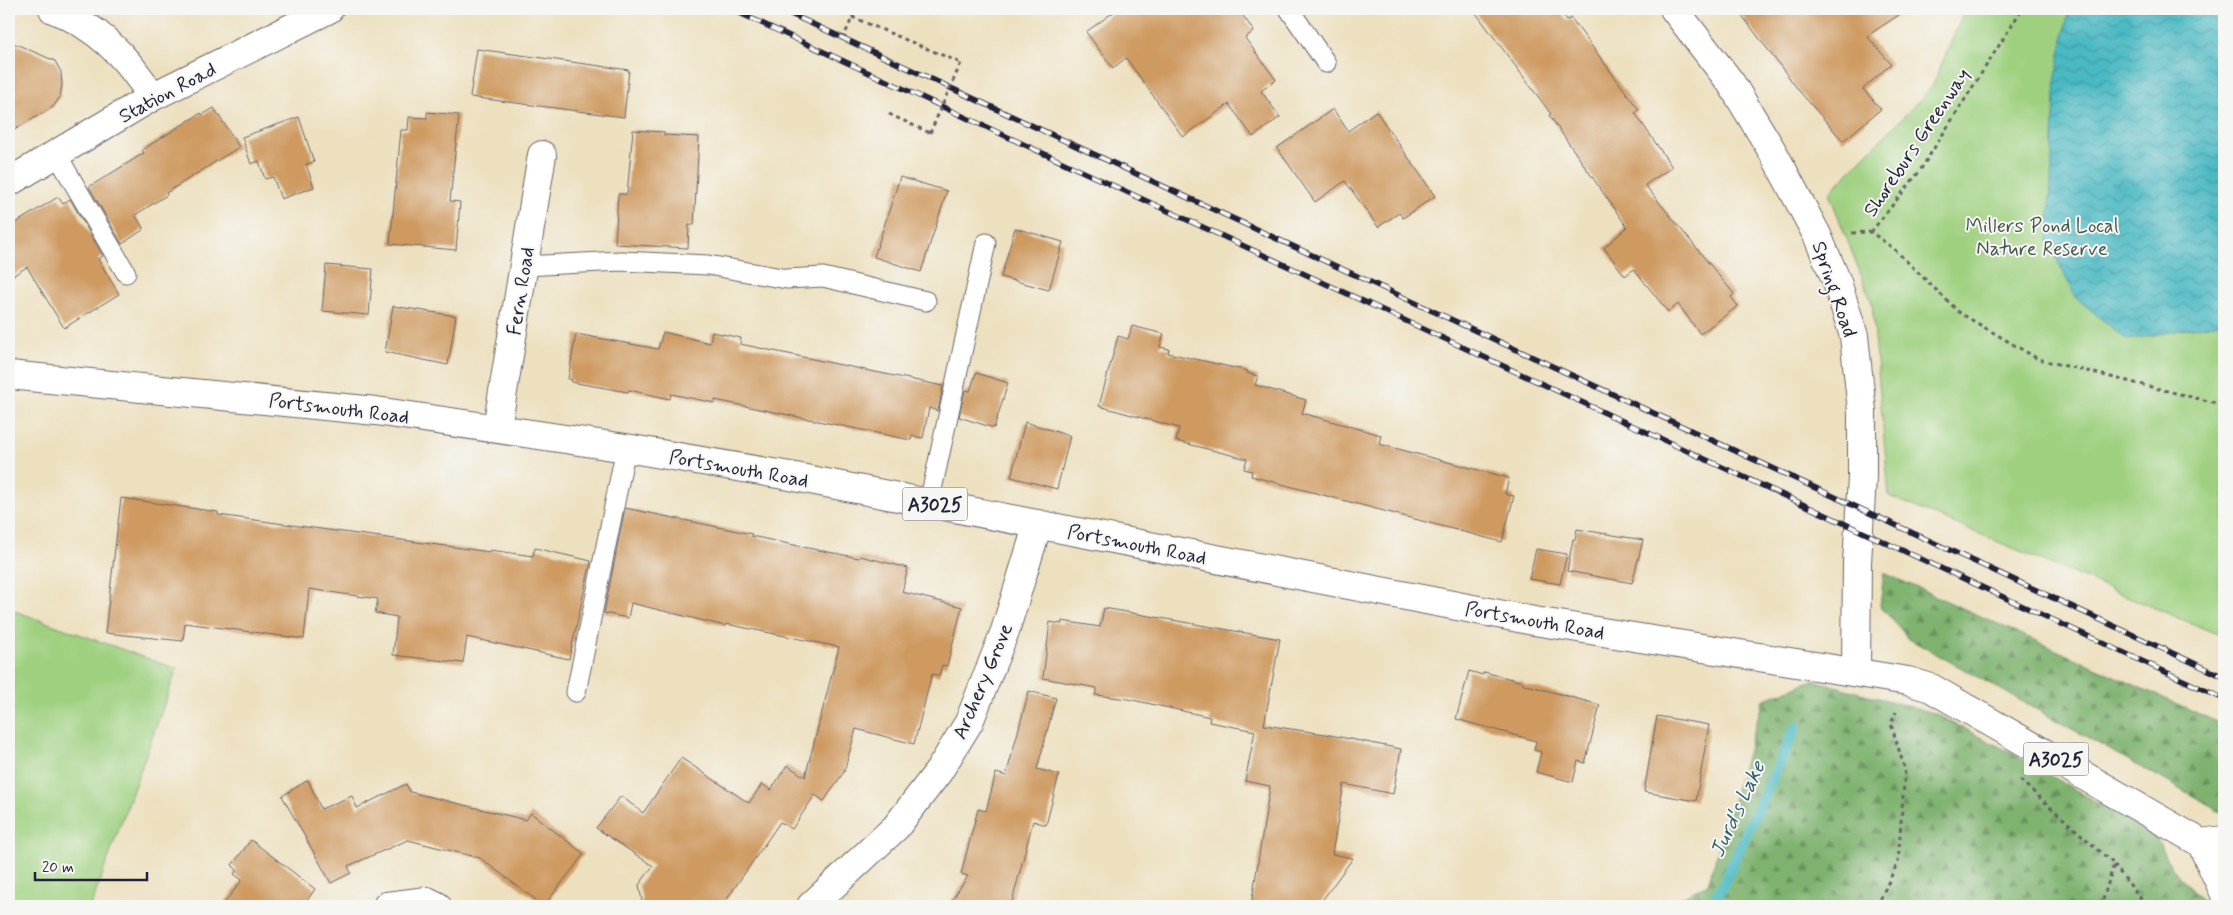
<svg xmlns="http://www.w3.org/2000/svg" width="2233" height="915" viewBox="0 0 2233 915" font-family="Mynerve,sans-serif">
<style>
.forest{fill:url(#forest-firs);stroke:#506a54}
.green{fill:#9ed07f;stroke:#60795d}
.water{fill:url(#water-waves);stroke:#366e7f}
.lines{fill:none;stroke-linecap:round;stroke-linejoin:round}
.stream{stroke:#4ab9c3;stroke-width:11}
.building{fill:#ce9a60}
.lane-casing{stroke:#696469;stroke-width:21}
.street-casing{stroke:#696469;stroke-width:30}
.secondary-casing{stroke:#696469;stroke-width:30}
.primary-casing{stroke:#696469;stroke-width:30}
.path{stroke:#696469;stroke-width:3;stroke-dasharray:4 4;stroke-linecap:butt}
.lane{stroke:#fff;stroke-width:19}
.street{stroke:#fff;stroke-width:28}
.secondary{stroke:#fff;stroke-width:28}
.primary{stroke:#fff;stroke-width:28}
.rail-casing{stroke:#22223b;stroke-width:5.5}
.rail{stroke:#f6f6f2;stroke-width:4;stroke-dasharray:11;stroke-linecap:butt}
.path-bridge{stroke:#696469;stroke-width:3;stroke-dasharray:4 4;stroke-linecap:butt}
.labels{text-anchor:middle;stroke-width:4;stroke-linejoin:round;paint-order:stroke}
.shield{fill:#f6f6f2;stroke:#626272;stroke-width:1}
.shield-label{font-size:19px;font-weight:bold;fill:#22223b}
.street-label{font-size:20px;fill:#22223b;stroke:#f6f6f2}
.park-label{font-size:20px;fill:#47564f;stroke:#f6f6f2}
.water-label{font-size:21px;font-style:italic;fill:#325e71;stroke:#f6f6f2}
</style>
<defs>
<pattern id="forest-firs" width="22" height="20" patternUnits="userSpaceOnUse" patternTransform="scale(1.25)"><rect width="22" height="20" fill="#7eb26e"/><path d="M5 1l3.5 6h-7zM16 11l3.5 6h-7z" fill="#67905c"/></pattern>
<pattern id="water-waves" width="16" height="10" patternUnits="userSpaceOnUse" patternTransform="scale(1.25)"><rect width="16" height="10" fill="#4ab9c3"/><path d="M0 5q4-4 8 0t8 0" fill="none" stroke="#3d96a0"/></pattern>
</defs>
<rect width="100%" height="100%" fill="#f6f6f2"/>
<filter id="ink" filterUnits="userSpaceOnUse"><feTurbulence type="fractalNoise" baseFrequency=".02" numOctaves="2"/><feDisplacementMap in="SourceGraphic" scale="10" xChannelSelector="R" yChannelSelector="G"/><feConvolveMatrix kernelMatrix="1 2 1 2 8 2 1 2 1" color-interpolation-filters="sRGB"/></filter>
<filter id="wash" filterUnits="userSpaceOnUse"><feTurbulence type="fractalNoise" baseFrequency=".0096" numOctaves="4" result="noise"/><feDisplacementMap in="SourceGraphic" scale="20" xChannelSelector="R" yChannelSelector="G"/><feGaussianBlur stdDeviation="1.12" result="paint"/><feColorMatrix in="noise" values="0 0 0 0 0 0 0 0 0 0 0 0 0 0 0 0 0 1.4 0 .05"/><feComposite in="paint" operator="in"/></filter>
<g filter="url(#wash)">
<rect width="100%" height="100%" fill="#ede0bf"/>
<g class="forest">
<path d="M 1884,573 L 2224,725 L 2224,813 L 1909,639 L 1880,606 Z"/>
<path d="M 1813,680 L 1934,713 L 2010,752 L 2157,837 L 2171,867 L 2207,906 L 1664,906 L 1708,884 L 1763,700 Z"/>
</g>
<g class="green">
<path d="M 1965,9 L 2224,9 L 2224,637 L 1889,496 L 1872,303 L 1829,193 L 1932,87 Z"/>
<path d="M 9,609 L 177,669 L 91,906 L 9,906 Z"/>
</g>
<path class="water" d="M 2069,9 L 2224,9 L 2224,322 L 2127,340 L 2076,298 L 2048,241 L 2056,76 Z"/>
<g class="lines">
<path class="stream" d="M 1713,906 L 1796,727"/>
</g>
<g id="blocks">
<g class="building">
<path d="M 1118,9 L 1238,9 L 1254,31 L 1245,38 L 1276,80 L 1261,91 L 1280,117 L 1253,137 L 1229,104 L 1183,137 L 1126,58 L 1113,68 L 1086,32 Z"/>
<path d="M 1473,9 L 1559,9 L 1567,20 L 1571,18 L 1639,110 L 1635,113 L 1672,167 L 1645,185 L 1734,294 L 1731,297 L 1738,306 L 1700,334 L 1678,304 L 1668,312 L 1634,269 L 1625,276 L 1604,248 L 1627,227 L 1549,115 L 1551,114 Z"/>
<path d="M 1737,9 L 1908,9 L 1867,36 L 1891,64 L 1863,89 L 1881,109 L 1843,141 L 1800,92 Z"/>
<path d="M 9,41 L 55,61 L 61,72 L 62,85 L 60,97 L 53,107 L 9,133 Z"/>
<path d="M 477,49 L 629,70 L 624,117 L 470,97 Z"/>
<path d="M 214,108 L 239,147 L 166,193 L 167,195 L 135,215 L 144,229 L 122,244 L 89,187 L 144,153 L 142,150 L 201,113 L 202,115 Z"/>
<path d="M 1333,109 L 1348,131 L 1376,111 L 1435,196 L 1403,218 L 1399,213 L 1378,227 L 1345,181 L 1315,202 L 1277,148 Z"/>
<path d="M 427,112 L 459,115 L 450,201 L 460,202 L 456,250 L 390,244 L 401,130 L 408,130 L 409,117 L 427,118 Z"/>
<path d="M 299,117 L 314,162 L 306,164 L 314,187 L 281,199 L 273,177 L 265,179 L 259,161 L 251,164 L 242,137 Z"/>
<path d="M 633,130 L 664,132 L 664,135 L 699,137 L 694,225 L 689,225 L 688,248 L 615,244 L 618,194 L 627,194 Z"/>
<path d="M 900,177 L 947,191 L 921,272 L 874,257 Z"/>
<path d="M 58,197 L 63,204 L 70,199 L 103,256 L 98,259 L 119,294 L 64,328 L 27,267 L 9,278 L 9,227 Z"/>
<path d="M 1015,228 L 1063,242 L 1049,290 L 1001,277 Z"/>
<path d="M 326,265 L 373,269 L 369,315 L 322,311 Z"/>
<path d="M 393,306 L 456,316 L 448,365 L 385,352 Z"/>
<path d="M 1132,326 L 1164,334 L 1160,347 L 1169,349 L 1168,353 L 1248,371 L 1247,373 L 1258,376 L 1255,385 L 1306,400 L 1302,413 L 1381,435 L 1379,444 L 1509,478 L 1505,494 L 1514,496 L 1502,542 L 1251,476 L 1252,471 L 1244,469 L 1247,459 L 1176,441 L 1179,428 L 1099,406 L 1118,336 L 1128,339 Z"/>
<path d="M 663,332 L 710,343 L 712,332 L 741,338 L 740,344 L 943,386 L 938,411 L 929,408 L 923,438 L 912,436 L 911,440 L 715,400 L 715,403 L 671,394 L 670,399 L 629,390 L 628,392 L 571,382 L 572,380 L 568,379 L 576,334 L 658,349 Z"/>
<path d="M 976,373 L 1008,383 L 994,428 L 959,417 L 965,390 L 970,391 Z"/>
<path d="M 1025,422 L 1070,436 L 1057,489 L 1011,477 Z"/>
<path d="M 121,498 L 218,512 L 218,515 L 490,552 L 490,550 L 533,556 L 535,548 L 591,561 L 569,659 L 467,637 L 463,663 L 393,655 L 397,617 L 375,613 L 378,599 L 309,589 L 304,639 L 185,623 L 183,641 L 105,633 Z"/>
<path d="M 625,508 L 752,534 L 751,536 L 813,549 L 859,558 L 860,556 L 908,568 L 902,592 L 962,607 L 947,666 L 942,665 L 939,676 L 932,674 L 914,744 L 856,729 L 844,772 L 824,801 L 815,795 L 792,829 L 780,822 L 722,906 L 643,906 L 639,885 L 653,866 L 596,828 L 621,796 L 643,813 L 681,758 L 749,803 L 762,784 L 771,790 L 787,765 L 805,777 L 839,647 L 726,624 L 725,626 L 631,603 L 628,618 L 604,613 Z"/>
<path d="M 1577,529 L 1643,540 L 1632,583 L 1567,571 L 1573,539 L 1575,540 Z"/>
<path d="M 1536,549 L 1567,554 L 1560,584 L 1529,579 Z"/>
<path d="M 1104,608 L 1280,639 L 1264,725 L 1325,734 L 1401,749 L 1393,794 L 1344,784 L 1332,854 L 1353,858 L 1318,906 L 1251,906 L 1270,786 L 1245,781 L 1255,731 L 1209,722 L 1210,717 L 1128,699 L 1095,695 L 1097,688 L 1043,678 L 1050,622 L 1062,624 L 1062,621 L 1100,627 Z"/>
<path d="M 1469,671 L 1483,675 L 1484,672 L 1523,682 L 1523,684 L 1600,705 L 1585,763 L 1578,761 L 1573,782 L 1536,772 L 1541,752 L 1534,750 L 1536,741 L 1456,719 Z"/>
<path d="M 1029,691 L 1056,698 L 1037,769 L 1059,775 L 1046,825 L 1033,821 L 1011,906 L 948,906 L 968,876 L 961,874 L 978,809 L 986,811 L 996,773 L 1006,776 Z"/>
<path d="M 1657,716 L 1709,725 L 1696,801 L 1644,792 Z"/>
<path d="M 308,780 L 321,809 L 352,796 L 357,808 L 406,784 L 410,792 L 526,820 L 531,813 L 584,854 L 544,906 L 480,858 L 408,840 L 348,866 L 351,873 L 331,883 L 282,796 Z"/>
<path d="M 251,840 L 315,889 L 303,906 L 222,906 L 242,880 L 234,874 L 237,870 L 232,865 Z"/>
</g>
</g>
</g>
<g filter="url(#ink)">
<use href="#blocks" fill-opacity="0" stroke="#696469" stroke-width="1"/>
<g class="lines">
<defs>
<g id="lane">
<path d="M 1289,9 L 1326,63"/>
<path d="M 56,153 L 126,273"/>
<path d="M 524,266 L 621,261 L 708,265 L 787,279 L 823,277 L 926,301"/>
<path d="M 929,503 L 986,243"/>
<path d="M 576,692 L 626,448"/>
</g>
<g id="street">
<path d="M 53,9 C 97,26 128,57 152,97"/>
<path d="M 497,428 L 542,155"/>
<path d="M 387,906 L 427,901 L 437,906"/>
<path d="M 811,906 L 896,827 L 939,771 L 969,722 L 1005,631 L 1038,524"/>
</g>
<g id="secondary">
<path d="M 1674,9 L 1731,83 L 1774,154 L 1817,235 L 1837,282 L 1854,336 L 1862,411 L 1862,477 L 1857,563 L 1856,672"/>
<path d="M 9,182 L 152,97 L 329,9"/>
<path d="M 2201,843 L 2224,892"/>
</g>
<path id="primary" d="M 9,375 L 376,411 L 626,448 L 790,476 L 1534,621 L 1908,681 L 1931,688 L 2201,843 L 2224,840"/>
</defs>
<use href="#lane" class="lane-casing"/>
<use href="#street" class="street-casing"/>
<use href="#secondary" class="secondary-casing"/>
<use href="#primary" class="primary-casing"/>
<g class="path">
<path d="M 852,17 L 961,63"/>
<path d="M 846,32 L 856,9"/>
<path d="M 889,114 L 930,133"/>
<path d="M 1871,232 L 1919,172 L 2022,9"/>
<path d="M 1852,233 L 1871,232 L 1894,249 L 1960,313 L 2038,359 L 2224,405"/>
<path d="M 2020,780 L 2114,864 L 2101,906"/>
<path d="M 2114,865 L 2147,906"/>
<path d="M 1877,906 L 1898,862 L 1905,770 L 1891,724 L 1896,712"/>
</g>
<use href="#lane" class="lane"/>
<use href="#street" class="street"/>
<use href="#secondary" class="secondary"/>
<use href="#primary" class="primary"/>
<defs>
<g id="rail">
<path d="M 731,9 L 2224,699"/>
<path d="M 780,9 L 2224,677"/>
</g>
</defs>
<use href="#rail" class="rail-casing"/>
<use href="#rail" class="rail"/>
<path class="path-bridge" d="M 930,133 L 961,63"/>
</g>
</g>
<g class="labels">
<g class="shield">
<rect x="902.5" y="487.5" width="65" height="33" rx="4"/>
<rect x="2023.5" y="742.5" width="65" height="33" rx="4"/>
</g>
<g class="shield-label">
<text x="935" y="511">A3025</text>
<text x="2056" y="766">A3025</text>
</g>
<g class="street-label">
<text transform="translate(167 92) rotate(-28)" y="7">Station Road</text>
<text transform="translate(1916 142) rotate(-56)" y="7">Shoreburs Greenway</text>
<text transform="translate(1835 289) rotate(71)" y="7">Spring Road</text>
<text transform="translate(520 291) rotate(-81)" y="7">Fern Road</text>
<text transform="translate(339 408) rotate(7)" y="7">Portsmouth Road</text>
<text transform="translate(739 468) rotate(10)" y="7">Portsmouth Road</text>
<text transform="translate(1137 544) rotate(11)" y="7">Portsmouth Road</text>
<text transform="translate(1535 620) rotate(10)" y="7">Portsmouth Road</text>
<text transform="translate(982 681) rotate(-67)" y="7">Archery Grove</text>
</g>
<g class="park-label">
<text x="2042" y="232">Millers Pond Local<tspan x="2042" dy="23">Nature Reserve</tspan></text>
</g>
<g class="water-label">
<text transform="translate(1737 809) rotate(-65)" y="7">Jurd's Lake</text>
</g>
</g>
<rect width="2233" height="915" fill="none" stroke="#f6f6f2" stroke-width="30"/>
<path d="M35 872v8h112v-8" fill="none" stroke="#22223b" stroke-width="2.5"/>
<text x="42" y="872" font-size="15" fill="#22223b" stroke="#f6f6f2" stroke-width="4" paint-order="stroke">20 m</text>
</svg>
